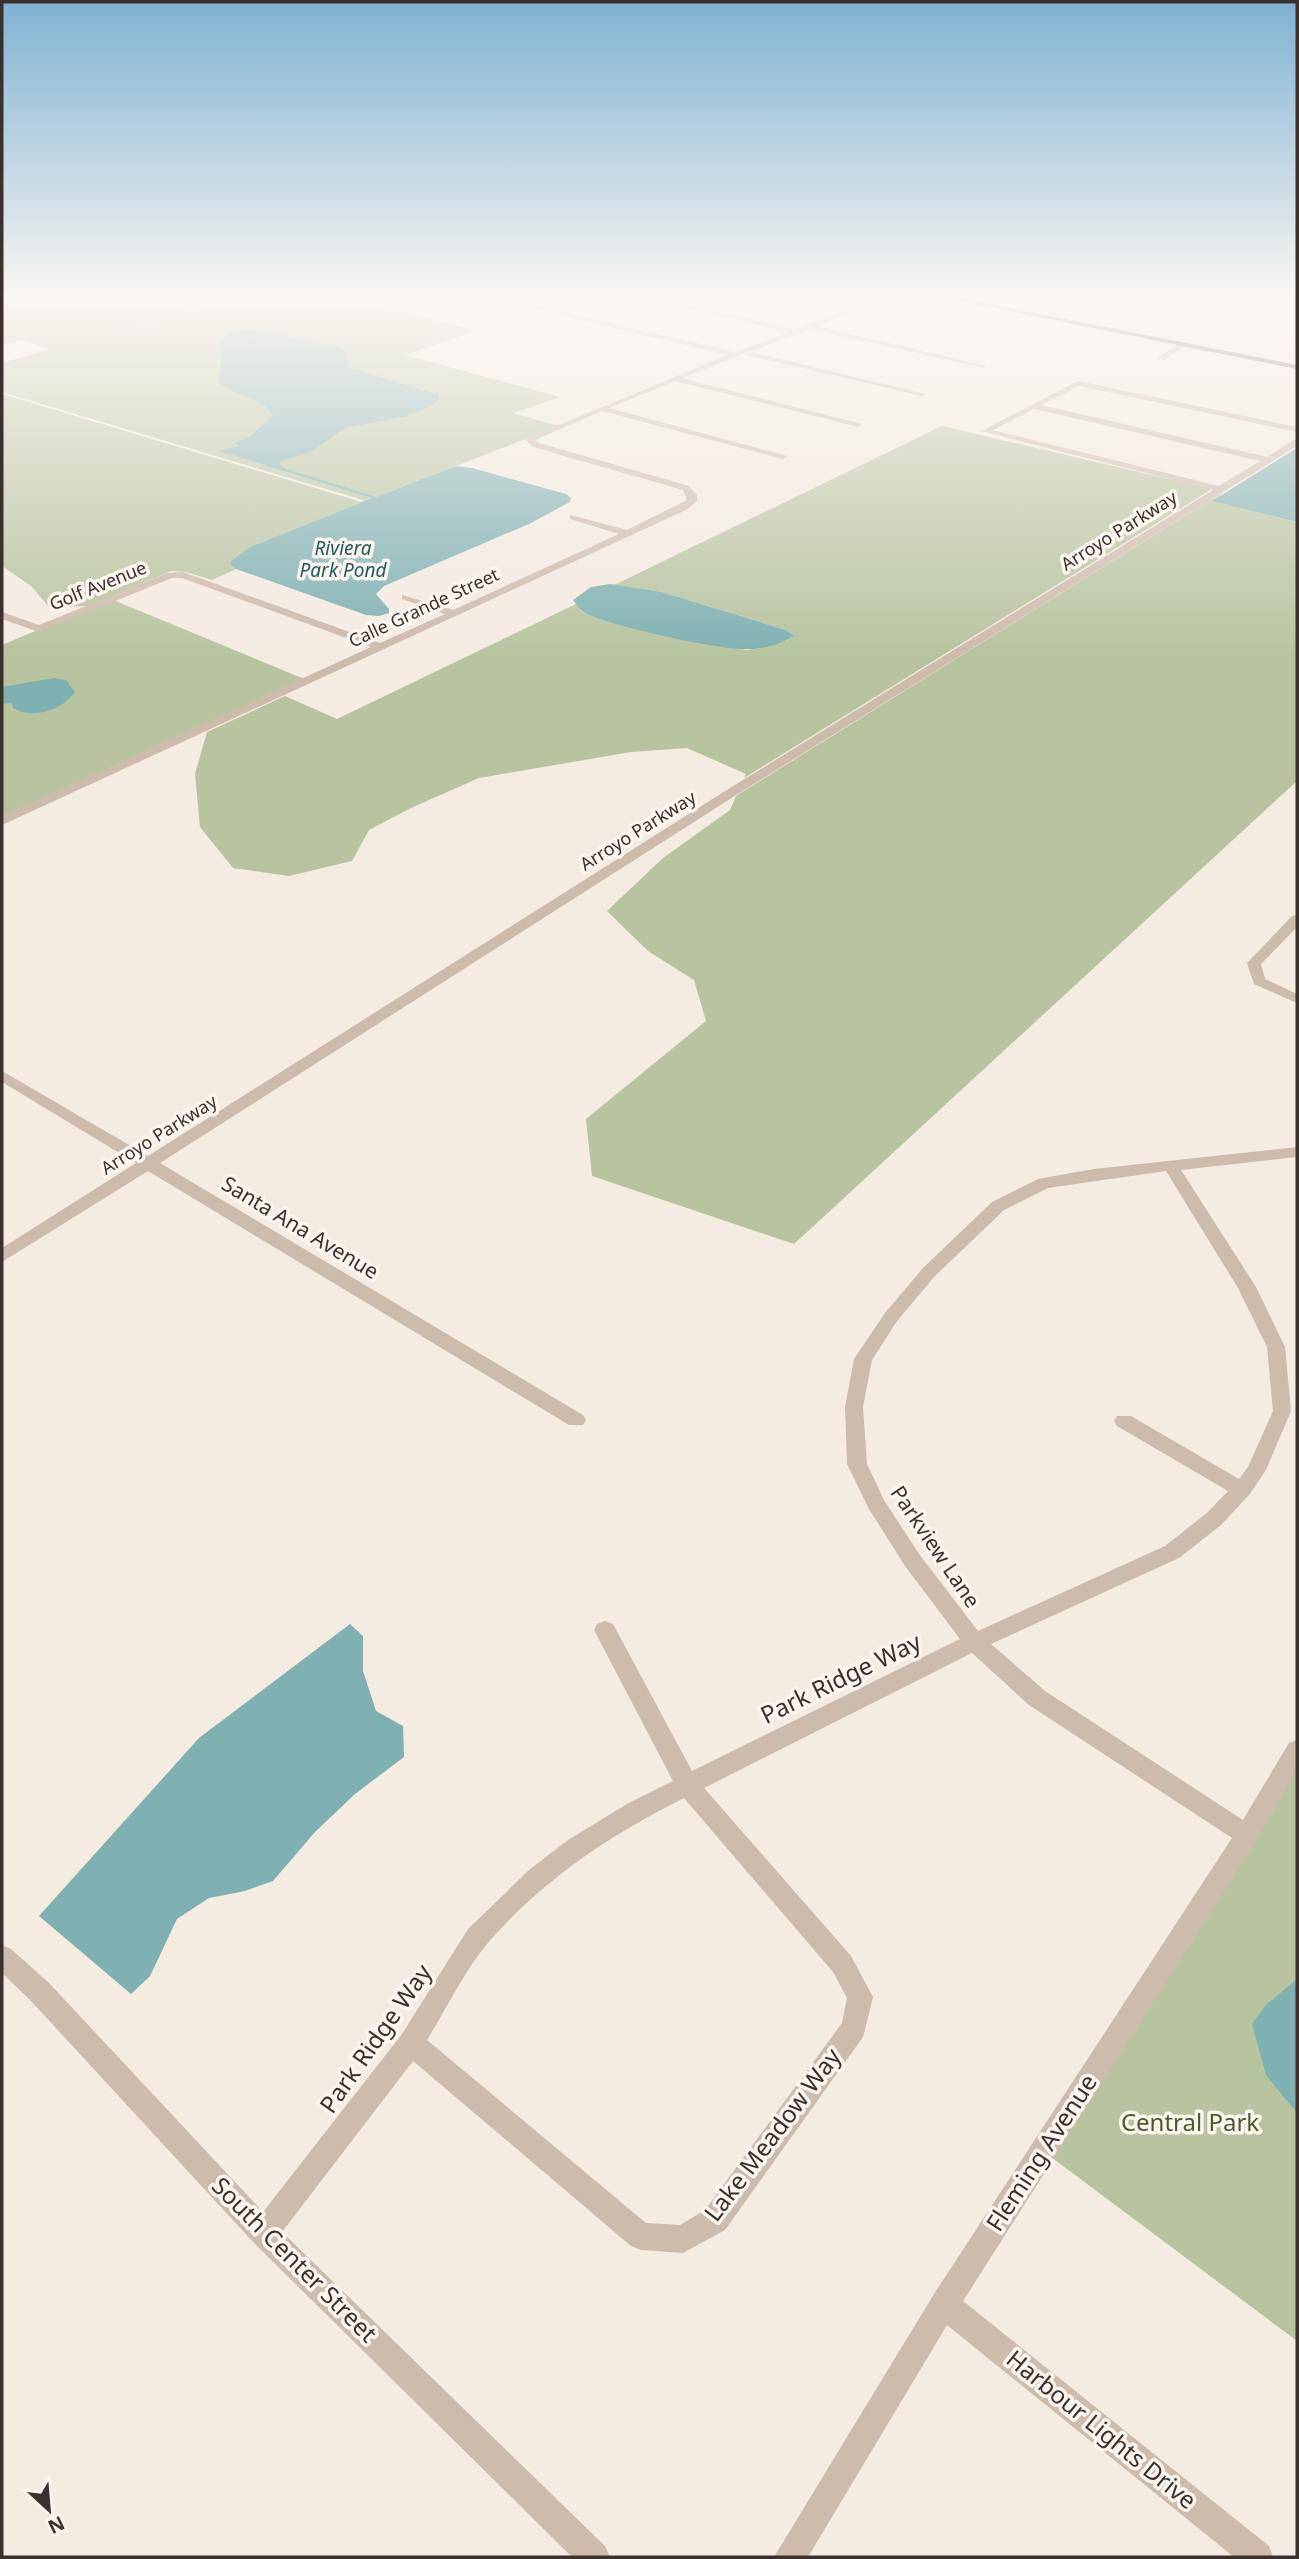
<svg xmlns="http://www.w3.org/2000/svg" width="1299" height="2559" viewBox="0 0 1299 2559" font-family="'Noto Sans',sans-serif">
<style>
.green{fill:#b8c4a0}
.water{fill:#7fb0b2}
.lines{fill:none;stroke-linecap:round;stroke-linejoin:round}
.minor{fill:#cdbbac;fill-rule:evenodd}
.major{fill:#7d675c;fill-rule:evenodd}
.labels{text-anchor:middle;stroke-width:7;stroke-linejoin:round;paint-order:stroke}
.far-street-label{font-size:18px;fill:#3b302b;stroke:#fbf5ee}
.far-water-label{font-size:19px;font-style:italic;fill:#1f5a5e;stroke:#fbf5ee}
.street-label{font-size:21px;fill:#3b302b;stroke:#fbf5ee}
.near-street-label{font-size:24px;fill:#3b302b;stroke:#fbf5ee}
.near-park-label{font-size:24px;fill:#4a5a2e;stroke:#fbf5ee}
</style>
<rect width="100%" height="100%" fill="#f4ebe1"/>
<g class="green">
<path d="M 21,299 L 154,299 L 177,305 L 200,299 L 228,299 L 51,350 L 22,340 L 2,345 L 2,304 Z"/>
<path d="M 234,299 L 352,299 L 476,331 L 405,355 L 560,397 L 513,413 L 559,426 L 366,501 L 2,392 L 2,365 Z"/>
<path d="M 2,394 L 362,502 L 252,546 L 231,565 L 236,569 L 212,580 L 186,572 L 171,571 L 88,606 L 49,607 L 31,586 L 2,566 Z"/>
<path d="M 942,426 L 1212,489 L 744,778 L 746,774 L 687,748 L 631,752 L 479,778 L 411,808 L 369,830 L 352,861 L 289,876 L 233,868 L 200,827 L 195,774 L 207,732 L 285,696 L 337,719 L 576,604 L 583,612 L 746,650 C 764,648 778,646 794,636 L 786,630 L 662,592 L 614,585 Z"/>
<path d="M 1225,491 L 1213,501 L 1297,522 L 1297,781 L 794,1244 L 592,1176 L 586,1119 L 706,1021 L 694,980 L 648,951 L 607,911 L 663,858 L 730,810 L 736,796 Z"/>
<path d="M 111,599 L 309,681 L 2,821 L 2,645 Z"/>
<path d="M 1297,1750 L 1297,2341 L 1043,2151 L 1247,1835 Z"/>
</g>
<g class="water">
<path d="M 249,329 L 340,347 L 345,351 L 349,367 L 438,395 L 439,400 L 427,408 L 407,416 L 345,428 L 310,452 L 282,460 L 280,463 L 284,468 L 376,497 L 456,466 L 472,468 L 566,494 L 571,498 L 570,502 L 529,524 L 384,586 L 376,594 L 389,609 L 389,613 L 379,616 L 366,615 L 236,569 L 231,565 L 231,561 L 252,546 L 372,498 L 219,451 L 240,446 L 234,443 L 251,436 L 273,415 C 261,396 234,396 218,382 L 222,354 L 217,349 C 227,331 227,331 249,329 Z"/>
<path d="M 1297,448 L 1297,522 L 1212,501 Z"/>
<path d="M 610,584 L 662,592 L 786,630 L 794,636 C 779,645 765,649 748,649 C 723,651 604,625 584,612 C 580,610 576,604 573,600 L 591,587 Z"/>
<path d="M 54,678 L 66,680 L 75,692 C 63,710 32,720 13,708 L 12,703 L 2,704 L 2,687 Z"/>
<path d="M 350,1624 L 363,1636 L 363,1671 L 376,1711 L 403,1726 L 404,1757 L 355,1794 L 315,1832 L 273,1881 L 245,1891 L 209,1898 L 177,1919 L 150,1976 L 131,1994 L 39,1916 L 199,1738 Z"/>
<path d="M 1297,1979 L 1297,2113 L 1266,2075 L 1252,2024 L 1265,2006 Z"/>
</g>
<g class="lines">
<g class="minor">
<path d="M 226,299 L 238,299 L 2,367 L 2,363 Z"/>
<path d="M 492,299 L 506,299 L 736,352 L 788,332 L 643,299 L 658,299 L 795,329 L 874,299 L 884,299 L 817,326 L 987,366 L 983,368 L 810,329 L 750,352 L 926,394 L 922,396 L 743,354 L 682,378 L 862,424 L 858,427 L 675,381 L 609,408 L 787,456 L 783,459 L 602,411 L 535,440 L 539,443 L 689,486 L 697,495 L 697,501 L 686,510 L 2,825 L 2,816 L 371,647 L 182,578 L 172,578 L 39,632 L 2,619 L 2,612 L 39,625 L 167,573 L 183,572 L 380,643 L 445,614 L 402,599 L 402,595 L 453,610 L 619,534 L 570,519 L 570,515 L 627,530 L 687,500 L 683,490 L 533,447 L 525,439 L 728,355 Z"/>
<path d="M 796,299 L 803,299 L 804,300 L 800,302 Z"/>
<path d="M 1263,299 L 1297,303 L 1297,307 L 1266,301 Z"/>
<path d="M 1180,343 L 1187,345 L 1164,360 L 1157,358 Z"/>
<path d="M 1078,381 L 1297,427 L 1297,432 L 1079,386 L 1041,405 L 1267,457 L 1294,440 L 1297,440 L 1297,446 L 730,799 L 160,1163 L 583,1415 L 586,1420 L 583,1425 L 569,1425 L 148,1171 L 2,1262 L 2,1248 L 136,1163 L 2,1082 L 2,1071 L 148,1156 L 722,793 L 1213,490 L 981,431 ZM 1034,409 L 1260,461 L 1219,486 L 993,430 Z"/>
<path d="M 1297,915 L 1297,927 L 1261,964 L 1265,979 L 1297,994 L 1297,1003 L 1254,984 L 1247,963 L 1292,916 Z"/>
<path d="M 1297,1147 L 1297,1157 L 1181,1170 L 1256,1287 L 1285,1347 L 1291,1411 L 1266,1470 L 1249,1495 L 1221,1525 L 1179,1558 L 991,1644 L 1045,1691 L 1243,1820 L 1289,1743 L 1297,1740 L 1297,1770 L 1255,1843 L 963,2301 L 1269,2546 L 1273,2557 L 1234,2557 L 947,2325 L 808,2557 L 774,2557 L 934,2294 L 1232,1838 L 1029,1705 L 972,1653 L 704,1788 L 851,1956 L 873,1997 L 863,2037 L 725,2230 L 683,2253 L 641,2250 L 631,2246 L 413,2061 L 282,2232 L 605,2546 L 610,2557 L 572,2557 L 254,2243 L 31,2001 L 2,1973 L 2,1945 L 11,1949 L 49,1983 L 263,2212 L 402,2034 L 468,1929 L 529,1870 L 568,1840 L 627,1804 L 673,1781 L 594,1630 L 597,1624 L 605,1621 L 613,1624 L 692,1771 L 960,1639 L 905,1566 L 869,1509 L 847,1464 L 845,1407 L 854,1359 L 885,1313 L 923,1268 L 992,1202 L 1038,1179 L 1094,1169 ZM 1166,1171 L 1238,1288 L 1267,1347 L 1273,1411 L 1248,1467 L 1239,1479 L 1131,1416 L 1117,1416 L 1114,1421 L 1117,1426 L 1228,1491 L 1207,1513 L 1165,1546 L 978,1631 L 919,1554 L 884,1500 L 867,1464 L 863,1407 L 872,1360 L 897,1321 L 935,1276 L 1004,1210 L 1048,1188 ZM 684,1798 L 833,1972 L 847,1998 L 842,2023 L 705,2210 L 680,2225 L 646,2223 L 427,2040 C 445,2011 465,1970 487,1944 C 541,1881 610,1835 684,1798 Z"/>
</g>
<path class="major" d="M 949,299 L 965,299 L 1297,365 L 1297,369 Z"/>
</g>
<linearGradient id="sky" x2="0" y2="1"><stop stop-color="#7eb2d2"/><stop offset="0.45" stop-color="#faf6f2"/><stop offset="1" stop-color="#faf6f2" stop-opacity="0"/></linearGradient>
<rect width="1299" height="658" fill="url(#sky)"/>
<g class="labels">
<g class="far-street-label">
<text transform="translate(1119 531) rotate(-32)" y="6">Arroyo Parkway</text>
<text transform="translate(98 586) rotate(-22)" y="6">Golf Avenue</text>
<text transform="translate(424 608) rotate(-25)" y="6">Calle Grande Street</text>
<text transform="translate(638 831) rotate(-32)" y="6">Arroyo Parkway</text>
<text transform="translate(159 1135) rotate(-32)" y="6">Arroyo Parkway</text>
</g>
<g class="far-water-label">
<text x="343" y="555">Riviera<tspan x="343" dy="22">Park Pond</tspan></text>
</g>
<g class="street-label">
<text transform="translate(300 1228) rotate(31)" y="7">Santa Ana Avenue</text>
<text transform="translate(935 1547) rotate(56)" y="7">Parkview Lane</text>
</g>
<g class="near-street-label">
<text transform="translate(841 1679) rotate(-26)" y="8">Park Ridge Way</text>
<text transform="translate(376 2039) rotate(-55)" y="8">Park Ridge Way</text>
<text transform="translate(773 2135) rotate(-53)" y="8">Lake Meadow Way</text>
<text transform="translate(1042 2153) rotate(-57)" y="8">Fleming Avenue</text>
<text transform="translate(294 2260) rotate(45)" y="8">South Center Street</text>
<text transform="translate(1101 2430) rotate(39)" y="8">Harbour Lights Drive</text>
</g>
<g class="near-park-label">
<text x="1190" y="2131">Central Park</text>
</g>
</g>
<rect width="1299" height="2559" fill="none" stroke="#3b302b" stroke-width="7"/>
<g transform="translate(49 2510) rotate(154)" stroke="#fbf5ee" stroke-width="5" paint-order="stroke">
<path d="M0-5L12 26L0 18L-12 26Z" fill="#3b302b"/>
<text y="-10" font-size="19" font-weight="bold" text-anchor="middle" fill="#3b302b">N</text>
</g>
</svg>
